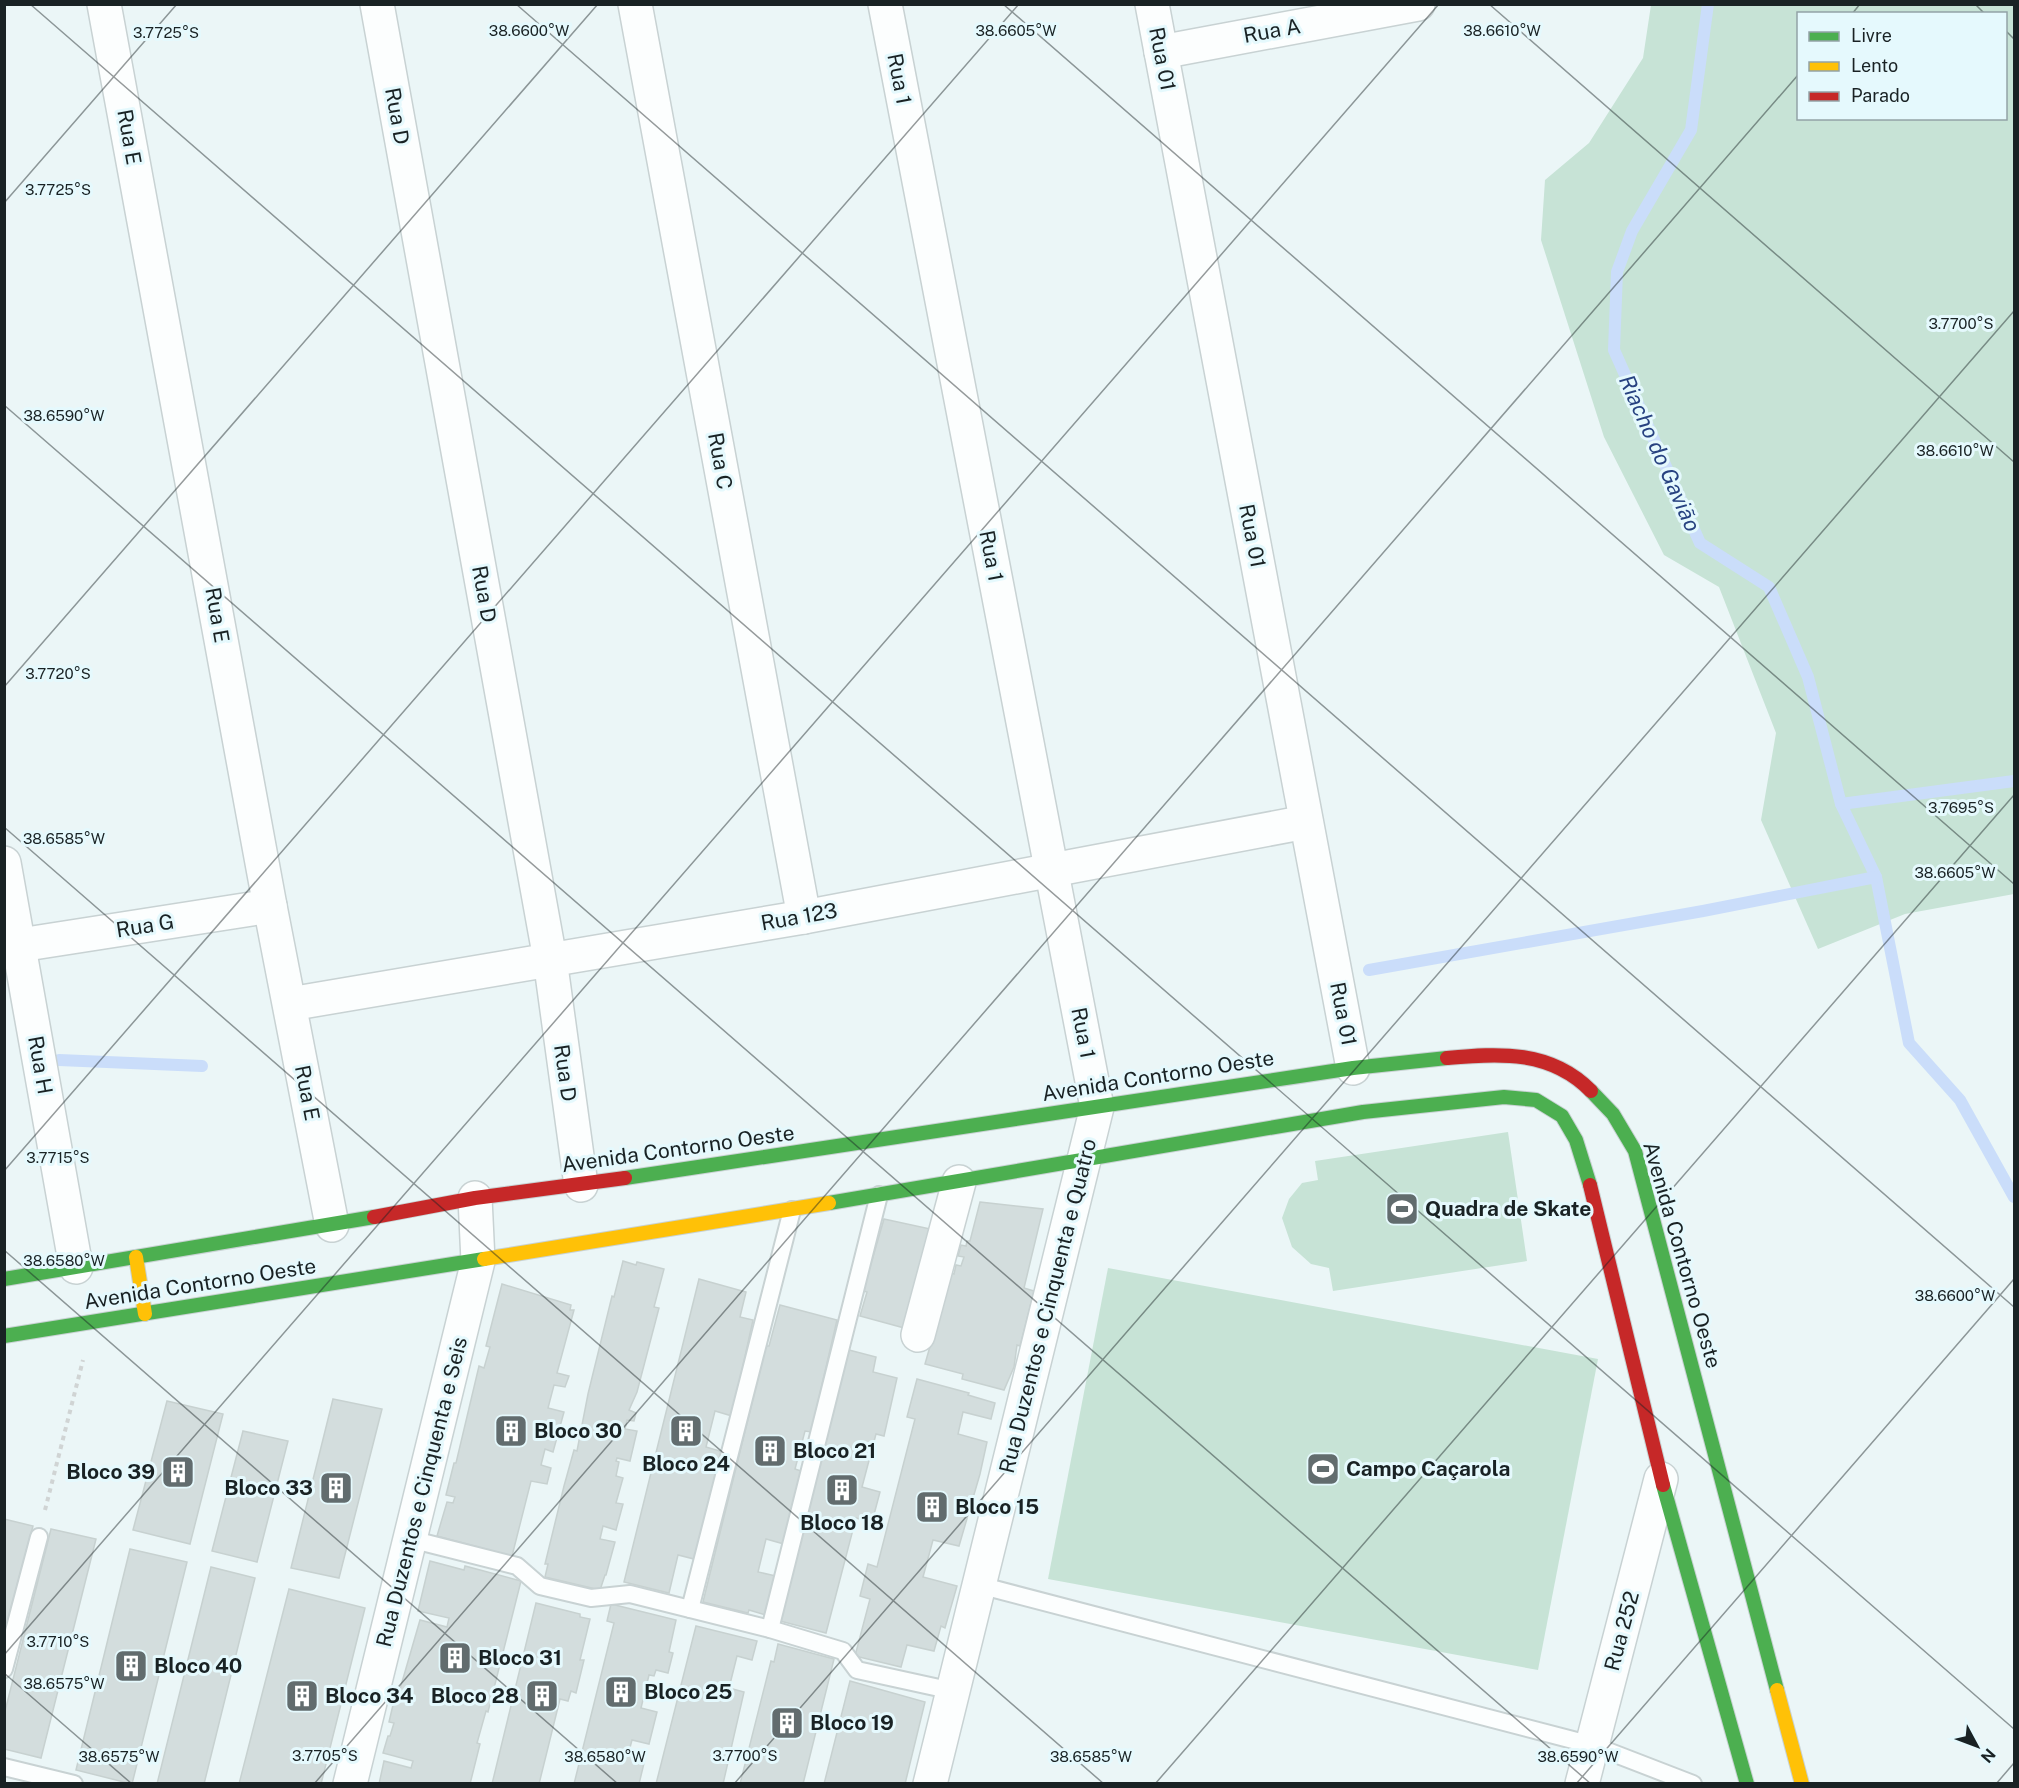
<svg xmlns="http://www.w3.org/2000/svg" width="2019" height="1788" viewBox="0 0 2019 1788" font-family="'Public Sans',sans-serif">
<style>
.green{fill:#c7e3d6;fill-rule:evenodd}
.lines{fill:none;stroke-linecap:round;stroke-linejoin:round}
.stream{stroke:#caddfa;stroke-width:12}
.building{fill:#d3dddd;stroke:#c7d1d0;stroke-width:1.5}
.lane-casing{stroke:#c8d2d3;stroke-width:20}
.street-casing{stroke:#c8d2d3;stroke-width:36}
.fast-casing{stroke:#c8d2d3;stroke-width:16}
.slow-casing{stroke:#c8d2d3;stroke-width:16}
.jam-casing{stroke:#c8d2d3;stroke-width:16}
.path{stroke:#d0d4d4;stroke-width:4;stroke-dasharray:4.5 4.5;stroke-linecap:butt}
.lane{stroke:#fcfefe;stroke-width:16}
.street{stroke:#fcfefe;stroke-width:33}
.fast{stroke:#4caf50;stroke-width:14}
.slow{stroke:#ffc107;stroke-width:14}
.jam{stroke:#c62828;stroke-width:14}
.ticks{fill:none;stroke:#192224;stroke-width:1.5;stroke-opacity:0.45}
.labels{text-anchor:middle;stroke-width:6;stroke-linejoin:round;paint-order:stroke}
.street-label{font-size:21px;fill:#192224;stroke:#e5f9fd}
.poi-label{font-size:21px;font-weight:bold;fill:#192224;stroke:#e5f9fd;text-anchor:start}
.water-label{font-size:22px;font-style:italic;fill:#274280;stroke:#e5f9fd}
.ticks-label{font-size:15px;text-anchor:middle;fill:#192224;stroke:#e5f9fd;stroke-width:6;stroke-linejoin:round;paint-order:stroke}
</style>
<rect width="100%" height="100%" fill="#ebf6f7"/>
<g class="green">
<path d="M 1651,5 L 2014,5 L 2014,894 L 1905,914 L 1818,949 L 1761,820 L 1776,733 L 1719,587 L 1664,555 L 1604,437 L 1541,240 L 1545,180 L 1589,143 L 1643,58 ZM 1798,14 L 2006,14 L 2006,118 L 1798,118 Z"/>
<path d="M 1508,1132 L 1527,1261 L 1333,1291 L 1329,1268 L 1311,1264 L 1292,1247 L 1282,1218 L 1289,1199 L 1302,1183 L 1318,1180 L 1315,1161 Z"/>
<path d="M 1108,1268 L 1598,1359 L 1538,1670 L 1048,1579 Z"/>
</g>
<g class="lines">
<g class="stream">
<path d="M 1708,4 L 1691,130 L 1632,231 L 1617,272 L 1614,350 L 1700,543 L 1769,587 L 1808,677 L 1841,804 L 1876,877 L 1909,1043 L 1960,1100 L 2014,1197"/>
<path d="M 1841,804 L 2014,781"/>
<path d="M 1369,970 L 1703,911 L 1876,877"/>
<path d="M 59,1060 L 202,1066"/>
</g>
</g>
<g class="building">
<path d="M 980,1202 L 1043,1209 L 1024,1288 L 1034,1291 L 1020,1346 L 1017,1345 L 1014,1367 L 1004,1390 L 962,1379 L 963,1374 L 925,1364 L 951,1273 L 954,1274 L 956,1265 L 961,1266 L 964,1257 L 958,1256 L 961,1245 L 966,1246 L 967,1241 L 970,1241 Z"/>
<path d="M 884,1219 L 935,1230 L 908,1329 L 860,1316 L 867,1292 L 863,1291 Z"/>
<path d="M 623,1261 L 636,1265 L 637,1262 L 664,1269 L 654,1307 L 659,1308 L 637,1392 L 629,1410 L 636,1413 L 634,1421 L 627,1420 L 625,1429 L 637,1431 L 630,1461 L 617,1458 L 616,1461 L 619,1462 L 616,1476 L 623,1478 L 616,1503 L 623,1504 L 616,1530 L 603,1526 L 600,1539 L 615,1542 L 606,1575 L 605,1575 L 600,1590 L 545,1577 L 548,1564 L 545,1564 L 564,1486 L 574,1450 L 577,1451 L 588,1394 L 612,1296 L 614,1297 Z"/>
<path d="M 699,1279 L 746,1292 L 740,1317 L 753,1320 L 732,1416 L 715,1411 L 706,1447 L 723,1452 L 694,1559 L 678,1555 L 669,1593 L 624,1582 Z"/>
<path d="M 502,1284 L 571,1305 L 570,1310 L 574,1310 L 557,1373 L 569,1376 L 565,1387 L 554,1385 L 548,1408 L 564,1412 L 553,1452 L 545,1449 L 541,1465 L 551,1468 L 547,1484 L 531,1481 L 512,1556 L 437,1536 L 447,1502 L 453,1503 L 455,1497 L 446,1495 L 454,1463 L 456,1463 L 479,1366 L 484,1368 L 490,1347 L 486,1346 Z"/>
<path d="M 780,1305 L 837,1320 L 811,1432 L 805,1431 L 795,1469 L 801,1471 L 784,1544 L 766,1539 L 758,1572 L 776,1576 L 766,1615 L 749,1610 L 748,1613 L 703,1602 L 766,1346 L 769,1346 Z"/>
<path d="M 849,1350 L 876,1357 L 873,1372 L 897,1378 L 884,1436 L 876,1434 L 862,1487 L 880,1492 L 872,1522 L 856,1518 L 826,1633 L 780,1621 Z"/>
<path d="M 917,1379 L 969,1393 L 968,1395 L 995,1403 L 991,1419 L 963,1412 L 958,1434 L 987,1442 L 980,1474 L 959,1546 L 933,1540 L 923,1577 L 957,1586 L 945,1628 L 941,1626 L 934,1651 L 907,1645 L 901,1667 L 855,1656 L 870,1599 L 860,1596 L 868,1564 L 877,1567 L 915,1419 L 907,1417 Z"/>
<path d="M 333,1399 L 382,1409 L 339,1578 L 291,1568 Z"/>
<path d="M 167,1401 L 223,1414 L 190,1544 L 133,1530 Z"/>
<path d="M 243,1431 L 288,1441 L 257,1562 L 212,1551 Z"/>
<path d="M 4,1519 L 33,1526 L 4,1634 Z"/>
<path d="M 51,1529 L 96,1539 L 41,1758 L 4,1749 L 4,1715 Z"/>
<path d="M 130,1549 L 187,1562 L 132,1784 L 76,1770 Z"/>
<path d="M 430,1561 L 464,1570 L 465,1566 L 521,1581 L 488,1712 L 486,1711 L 477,1743 L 480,1744 L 470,1784 L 379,1784 L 384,1761 L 411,1768 L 413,1761 L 383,1753 L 388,1736 L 390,1736 L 394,1723 L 389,1722 L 397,1688 L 400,1689 L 420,1620 L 447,1627 L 449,1618 L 418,1611 Z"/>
<path d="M 211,1567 L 255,1578 L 204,1784 L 157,1784 Z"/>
<path d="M 289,1589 L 365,1608 L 321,1784 L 239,1784 Z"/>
<path d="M 536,1603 L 580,1614 L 580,1617 L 590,1619 L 580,1660 L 584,1660 L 576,1693 L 571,1691 L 568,1701 L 560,1699 L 539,1784 L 492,1784 Z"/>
<path d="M 611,1604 L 676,1620 L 669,1652 L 673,1653 L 668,1673 L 656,1670 L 654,1676 L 649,1675 L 641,1708 L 657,1712 L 649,1744 L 632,1740 L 628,1755 L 645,1759 L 639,1784 L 574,1784 L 614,1623 L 607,1621 Z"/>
<path d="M 696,1626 L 757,1641 L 752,1660 L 737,1656 L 729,1688 L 744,1692 L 723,1784 L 656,1784 Z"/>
<path d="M 778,1644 L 834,1659 L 803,1784 L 740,1784 L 771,1661 L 774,1662 Z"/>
<path d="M 850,1681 L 925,1702 L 905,1784 L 824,1784 Z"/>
</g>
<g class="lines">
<defs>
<g id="lane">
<path d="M 410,1539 L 517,1566 L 540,1586 L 591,1598 L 630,1594 L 770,1629 L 843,1651 L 857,1670 L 953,1691"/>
<path d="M 979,1585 L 1592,1745 L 1693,1784"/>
<path d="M 690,1609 L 792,1210"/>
<path d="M 770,1629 L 879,1195"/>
<path d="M 4,1669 L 39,1537"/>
<path d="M 4,1767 L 74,1784"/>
</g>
<g id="street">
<path d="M 104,4 L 270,906 L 332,1225"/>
<path d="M 377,4 L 550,959 L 581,1185"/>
<path d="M 635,4 L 804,917"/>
<path d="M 885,4 L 1097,1107 L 930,1784"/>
<path d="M 1152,4 L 1353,1068"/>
<path d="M 1161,52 L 1418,4"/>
<path d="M 4,863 L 76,1267"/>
<path d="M 20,945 L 270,906"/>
<path d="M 290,1004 L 804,917 L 1306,822"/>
<path d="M 918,1335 L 959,1182"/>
<path d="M 350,1784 L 478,1261 L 475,1198"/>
<path d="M 1582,1784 L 1661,1479"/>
</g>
<g id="fast">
<path d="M 1591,1091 L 1613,1114 L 1635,1151 L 1777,1690"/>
<path d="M 625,1178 L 1353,1068 L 1447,1058"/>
<path d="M 829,1203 L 1363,1112 L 1504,1097 L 1536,1100 L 1562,1116 L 1576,1140 L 1590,1185"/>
<path d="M 4,1279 L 374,1217"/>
<path d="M 4,1336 L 484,1259"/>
<path d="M 1663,1485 L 1747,1784"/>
</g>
<g id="slow">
<path d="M 136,1257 L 145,1314"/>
<path d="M 484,1259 L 829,1203"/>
<path d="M 1777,1690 L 1802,1784"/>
</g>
<g id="jam">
<path d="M 1447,1058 C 1499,1053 1551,1050 1591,1091"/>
<path d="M 1590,1185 L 1663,1485"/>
<path d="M 374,1217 L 475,1198 L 625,1178"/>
</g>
</defs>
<use href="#lane" class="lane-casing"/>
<use href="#street" class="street-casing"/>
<use href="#fast" class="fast-casing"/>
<use href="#slow" class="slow-casing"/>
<use href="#jam" class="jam-casing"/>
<path class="path" d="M 45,1510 L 83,1360"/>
<use href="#lane" class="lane"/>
<use href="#street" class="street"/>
<use href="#fast" class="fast"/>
<use href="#slow" class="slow"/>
<use href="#jam" class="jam"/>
</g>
<path class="ticks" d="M 30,4 L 2014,1729M 516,4 L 2014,1307M 1003,4 L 2014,884M 1489,4 L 2014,462M 1975,4 L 1985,14M 1852,14 L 1860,4M 2006,31 L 2014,39M 4,203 L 177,4M 4,405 L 1591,1784M 4,687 L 598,4M 4,827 L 1104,1784M 4,1171 L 1019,4M 4,1250 L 618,1784M 4,1655 L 1439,4M 4,1673 L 132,1784M 314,1784 L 1798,75M 734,1784 L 2014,311M 1155,1784 L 2014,795M 1576,1784 L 2014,1279M 1996,1784 L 2014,1763"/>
<defs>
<symbol id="stadium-square" viewBox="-11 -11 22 22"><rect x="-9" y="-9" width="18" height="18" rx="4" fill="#626c6e" stroke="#e5f9fd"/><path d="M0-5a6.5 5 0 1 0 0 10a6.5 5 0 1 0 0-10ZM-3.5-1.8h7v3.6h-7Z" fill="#fff"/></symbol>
<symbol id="building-square" viewBox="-11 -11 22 22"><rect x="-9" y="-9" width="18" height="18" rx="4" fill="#626c6e" stroke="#e5f9fd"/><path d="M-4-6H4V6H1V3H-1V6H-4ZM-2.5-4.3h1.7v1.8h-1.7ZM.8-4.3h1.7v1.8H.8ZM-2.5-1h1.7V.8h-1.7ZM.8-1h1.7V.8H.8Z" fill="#fff"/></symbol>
</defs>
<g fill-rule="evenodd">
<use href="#stadium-square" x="1383" y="1190" width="38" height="38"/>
<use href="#building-square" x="492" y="1412" width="38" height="38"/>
<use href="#building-square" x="667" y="1412" width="38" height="38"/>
<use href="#building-square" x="751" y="1432" width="38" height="38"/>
<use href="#stadium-square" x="1304" y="1450" width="38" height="38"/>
<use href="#building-square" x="159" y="1453" width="38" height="38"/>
<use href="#building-square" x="317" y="1469" width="38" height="38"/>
<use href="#building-square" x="823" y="1471" width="38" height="38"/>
<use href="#building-square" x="913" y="1488" width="38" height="38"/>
<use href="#building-square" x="436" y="1639" width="38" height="38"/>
<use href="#building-square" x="112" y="1647" width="38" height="38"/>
<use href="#building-square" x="602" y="1673" width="38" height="38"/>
<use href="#building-square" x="283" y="1677" width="38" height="38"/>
<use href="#building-square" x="523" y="1677" width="38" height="38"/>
<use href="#building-square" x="768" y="1704" width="38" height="38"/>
</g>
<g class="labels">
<g class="street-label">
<text transform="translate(1272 31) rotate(-10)" y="7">Rua A</text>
<text transform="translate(1162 59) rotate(79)" y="7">Rua 01</text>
<text transform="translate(899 79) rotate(79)" y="7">Rua 1</text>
<text transform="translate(397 116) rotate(80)" y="7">Rua D</text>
<text transform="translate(129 137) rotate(80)" y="7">Rua E</text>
<text transform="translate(720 461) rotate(80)" y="7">Rua C</text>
<text transform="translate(1252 536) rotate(79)" y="7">Rua 01</text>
<text transform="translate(991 556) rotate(79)" y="7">Rua 1</text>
<text transform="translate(484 594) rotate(80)" y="7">Rua D</text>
<text transform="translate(217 615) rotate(80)" y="7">Rua E</text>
<text transform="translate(799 917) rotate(-10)" y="7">Rua 123</text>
<text transform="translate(145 926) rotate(-9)" y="7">Rua G</text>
<text transform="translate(1343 1014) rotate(79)" y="7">Rua 01</text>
<text transform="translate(1083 1033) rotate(79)" y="7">Rua 1</text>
<text transform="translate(40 1065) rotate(80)" y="7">Rua H</text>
<text transform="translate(565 1073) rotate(82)" y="7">Rua D</text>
<text transform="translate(1158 1076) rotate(-9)" y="7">Avenida Contorno Oeste</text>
<text transform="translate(307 1093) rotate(79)" y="7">Rua E</text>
<text transform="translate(678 1149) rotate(-8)" y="7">Avenida Contorno Oeste</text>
<text transform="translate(1682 1255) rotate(74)" y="7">Avenida Contorno Oeste</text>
<text transform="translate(200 1284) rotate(-9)" y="7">Avenida Contorno Oeste</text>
<text transform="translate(1048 1306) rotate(-76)" y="7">Rua Duzentos e Cinquenta e Quatro</text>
<text transform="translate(422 1492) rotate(-76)" y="7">Rua Duzentos e Cinquenta e Seis</text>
<text transform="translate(1622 1631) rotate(-75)" y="7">Rua 252</text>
</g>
<g class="poi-label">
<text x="1425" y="1216">Quadra de Skate</text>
<text x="534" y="1438">Bloco 30</text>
<text x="793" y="1458">Bloco 21</text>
<text x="686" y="1471" text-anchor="middle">Bloco 24</text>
<text x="1346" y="1476">Campo Caçarola</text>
<text x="155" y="1479" text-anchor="end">Bloco 39</text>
<text x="313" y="1495" text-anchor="end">Bloco 33</text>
<text x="955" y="1514">Bloco 15</text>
<text x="842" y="1530" text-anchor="middle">Bloco 18</text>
<text x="478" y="1665">Bloco 31</text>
<text x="154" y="1673">Bloco 40</text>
<text x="644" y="1699">Bloco 25</text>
<text x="325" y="1703">Bloco 34</text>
<text x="519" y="1703" text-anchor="end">Bloco 28</text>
<text x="810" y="1730">Bloco 19</text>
</g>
<g class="water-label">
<text transform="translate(1660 453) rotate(66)" y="8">Riacho do Gavião</text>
</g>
</g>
<g class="ticks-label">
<text x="529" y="36">38.6600°W</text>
<text x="1016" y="36">38.6605°W</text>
<text x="1502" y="36">38.6610°W</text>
<text x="166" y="38">3.7725°S</text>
<text x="58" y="195">3.7725°S</text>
<text x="1961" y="329">3.7700°S</text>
<text x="64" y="421">38.6590°W</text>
<text x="1955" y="456">38.6610°W</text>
<text x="58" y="679">3.7720°S</text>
<text x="1961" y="813">3.7695°S</text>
<text x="64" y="844">38.6585°W</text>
<text x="1955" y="878">38.6605°W</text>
<text x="58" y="1163">3.7715°S</text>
<text x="64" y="1266">38.6580°W</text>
<text x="1955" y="1301">38.6600°W</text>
<text x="58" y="1647">3.7710°S</text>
<text x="64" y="1689">38.6575°W</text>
<text x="325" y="1761">3.7705°S</text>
<text x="745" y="1761">3.7700°S</text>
<text x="119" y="1762">38.6575°W</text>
<text x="605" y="1762">38.6580°W</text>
<text x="1091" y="1762">38.6585°W</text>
<text x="1578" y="1762">38.6590°W</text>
</g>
<rect width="2019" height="1788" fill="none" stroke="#192224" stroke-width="12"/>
<rect x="1797" y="12" width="210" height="108" fill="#e5f9fd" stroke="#93a3a6" stroke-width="1.5"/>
<rect x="1809" y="32" width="30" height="9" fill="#4caf50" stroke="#93a3a6" stroke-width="1.5"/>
<text x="1851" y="42" font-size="18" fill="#192224">Livre</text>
<rect x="1809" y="62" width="30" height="9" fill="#ffc107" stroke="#93a3a6" stroke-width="1.5"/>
<text x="1851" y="72" font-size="18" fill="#192224">Lento</text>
<rect x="1809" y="92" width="30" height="9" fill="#c62828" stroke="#93a3a6" stroke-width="1.5"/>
<text x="1851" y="102" font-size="18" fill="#192224">Parado</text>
<g transform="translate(1977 1746) rotate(131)" stroke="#e5f9fd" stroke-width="4.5" paint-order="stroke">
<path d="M0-4.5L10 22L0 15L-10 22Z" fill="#192224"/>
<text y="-9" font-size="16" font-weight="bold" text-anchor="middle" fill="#192224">N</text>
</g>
</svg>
